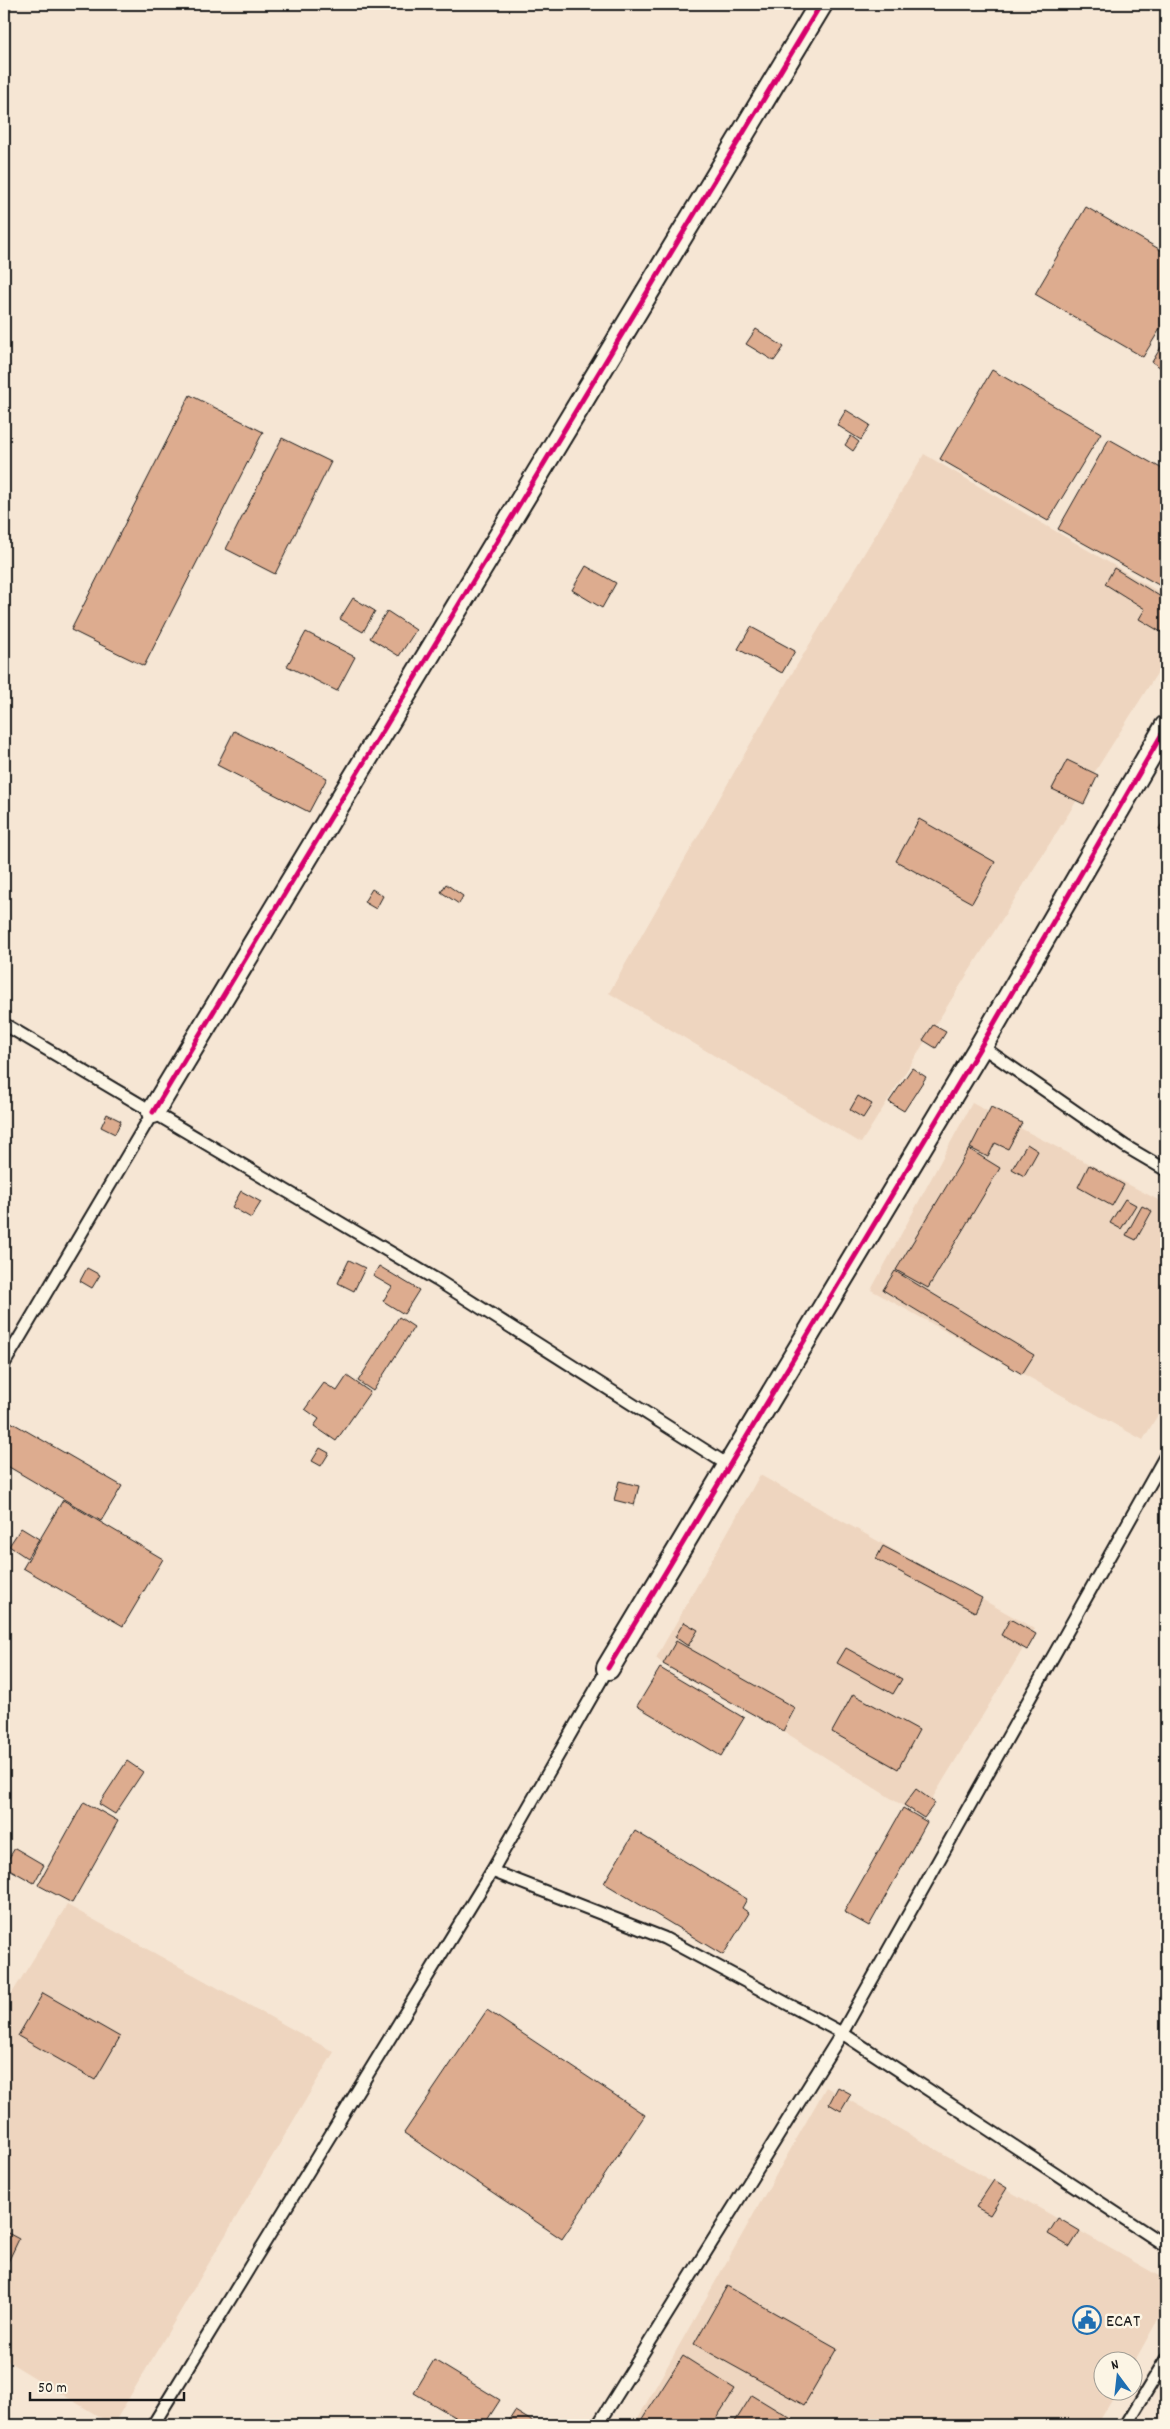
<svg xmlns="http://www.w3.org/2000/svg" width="1170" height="2429" viewBox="0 0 1170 2429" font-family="Dekko,sans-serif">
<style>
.built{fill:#eed5bf}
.building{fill:#ddac8f;stroke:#1c1c1c}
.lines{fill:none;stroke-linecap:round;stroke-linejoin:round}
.service-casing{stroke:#1c1c1c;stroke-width:15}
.minor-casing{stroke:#1c1c1c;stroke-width:26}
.service{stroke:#fcf5e5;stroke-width:11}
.minor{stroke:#fcf5e5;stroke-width:22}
.cycleway-casing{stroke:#fcf5e5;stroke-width:8}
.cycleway{stroke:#d6006c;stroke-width:5}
.labels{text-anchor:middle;stroke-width:5;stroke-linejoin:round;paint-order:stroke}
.poi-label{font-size:18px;fill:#1c1c1c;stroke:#fcf5e5;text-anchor:start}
</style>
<rect width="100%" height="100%" fill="#f6e6d4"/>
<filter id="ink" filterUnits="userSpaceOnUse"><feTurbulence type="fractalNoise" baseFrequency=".02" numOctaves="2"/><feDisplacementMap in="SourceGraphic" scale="10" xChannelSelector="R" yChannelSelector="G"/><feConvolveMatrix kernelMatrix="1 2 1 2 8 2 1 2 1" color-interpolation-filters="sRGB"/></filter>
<g filter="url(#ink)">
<g class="built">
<path d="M 924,454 L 1166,596 L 1166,659 L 861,1143 L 609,993 L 761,725 Z"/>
<path d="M 972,1103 L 1166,1204 L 1166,1401 L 1143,1440 L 871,1290 Z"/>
<path d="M 760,1475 L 1035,1629 L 921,1817 L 783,1731 L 663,1664 L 656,1658 Z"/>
<path d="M 67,1905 L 334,2052 L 113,2425 L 4,2359 L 4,2006 Z"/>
<path d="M 826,2087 L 1166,2280 L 1166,2305 L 1133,2364 L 1132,2362 L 1102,2362 L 1102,2392 L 1117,2392 L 1097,2425 L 634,2425 Z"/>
</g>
<g class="building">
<path d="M 1086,207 L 1166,253 L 1166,319 L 1143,357 L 1035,294 Z"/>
<path d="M 756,329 L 784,347 L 774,361 L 746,344 Z"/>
<path d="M 1166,339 L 1166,371 L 1152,362 Z"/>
<path d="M 992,370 L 1101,433 L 1048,521 L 940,459 Z"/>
<path d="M 190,395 L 263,432 L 144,666 L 71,630 Z"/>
<path d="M 846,410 L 870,425 L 861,440 L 837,425 Z"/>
<path d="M 851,436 L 859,442 L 853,451 L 845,445 Z"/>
<path d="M 282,438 L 331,462 L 275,574 L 226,549 Z"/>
<path d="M 1109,439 L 1166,471 L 1166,589 L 1058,529 Z"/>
<path d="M 586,566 L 616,583 L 602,608 L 572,590 Z"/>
<path d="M 1114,568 L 1166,600 L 1166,635 L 1139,619 L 1145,609 L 1105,584 Z"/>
<path d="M 353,598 L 375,611 L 363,632 L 340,619 Z"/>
<path d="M 387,611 L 416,630 L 399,656 L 370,638 Z"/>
<path d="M 751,627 L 795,651 L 782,673 L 738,649 Z"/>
<path d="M 306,632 L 355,657 L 337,691 L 287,666 Z"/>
<path d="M 234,731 L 327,778 L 309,812 L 217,765 Z"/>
<path d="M 1067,760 L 1098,775 L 1084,804 L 1052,789 Z"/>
<path d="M 1166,816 L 1166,834 L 1159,829 Z"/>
<path d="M 919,819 L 995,862 L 972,903 L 896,861 Z"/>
<path d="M 446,884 L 463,896 L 459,904 L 441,892 Z"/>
<path d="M 372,889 L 383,896 L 376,909 L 364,902 Z"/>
<path d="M 933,1025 L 946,1032 L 936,1048 L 923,1040 Z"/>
<path d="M 912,1068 L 926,1077 L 904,1111 L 889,1102 Z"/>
<path d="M 858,1096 L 872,1104 L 863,1118 L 850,1110 Z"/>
<path d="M 991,1107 L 1022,1123 L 1008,1149 L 995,1143 L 988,1157 L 970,1148 Z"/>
<path d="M 107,1114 L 121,1121 L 115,1134 L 101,1127 Z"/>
<path d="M 1027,1144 L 1038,1151 L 1024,1176 L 1012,1169 Z"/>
<path d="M 969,1149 L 1000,1168 L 928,1288 L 896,1270 Z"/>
<path d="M 1089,1165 L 1124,1185 L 1112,1206 L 1078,1187 Z"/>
<path d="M 241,1191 L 261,1202 L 251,1218 L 232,1207 Z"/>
<path d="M 1125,1199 L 1136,1205 L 1121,1229 L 1110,1223 Z"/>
<path d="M 1142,1206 L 1152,1211 L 1136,1240 L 1126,1235 Z"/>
<path d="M 349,1260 L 365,1268 L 354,1291 L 338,1283 Z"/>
<path d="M 379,1266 L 419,1290 L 404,1314 L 383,1301 L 392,1287 L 373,1276 Z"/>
<path d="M 87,1268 L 100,1275 L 92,1288 L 80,1281 Z"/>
<path d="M 895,1271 L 1034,1355 L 1022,1374 L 883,1290 Z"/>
<path d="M 399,1317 L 414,1327 L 373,1391 L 358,1381 Z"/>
<path d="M 347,1376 L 370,1392 L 336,1441 L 314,1426 L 319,1419 L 305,1409 L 324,1383 L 337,1391 Z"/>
<path d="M 4,1418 L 122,1486 L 101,1521 L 4,1464 Z"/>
<path d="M 320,1448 L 329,1453 L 321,1466 L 312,1461 Z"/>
<path d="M 619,1481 L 639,1486 L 634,1505 L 614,1500 Z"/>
<path d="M 63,1500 L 163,1559 L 123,1626 L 23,1568 Z"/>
<path d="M 21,1528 L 39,1539 L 27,1558 L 9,1546 Z"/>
<path d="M 883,1546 L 982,1598 L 975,1612 L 876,1559 Z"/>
<path d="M 1010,1619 L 1036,1634 L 1027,1650 L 1001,1635 Z"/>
<path d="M 684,1622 L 698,1630 L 688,1646 L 675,1637 Z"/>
<path d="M 676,1641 L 795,1708 L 783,1731 L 663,1664 Z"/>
<path d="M 846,1648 L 902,1679 L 893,1694 L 837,1663 Z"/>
<path d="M 660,1668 L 744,1718 L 721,1756 L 637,1706 Z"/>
<path d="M 853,1694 L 919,1730 L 898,1769 L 832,1732 Z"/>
<path d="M 127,1761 L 143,1772 L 115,1814 L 99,1804 Z"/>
<path d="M 916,1789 L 935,1803 L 924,1818 L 904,1805 Z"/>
<path d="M 84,1802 L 118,1821 L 72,1903 L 38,1885 Z"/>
<path d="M 903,1808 L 927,1822 L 869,1926 L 844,1912 Z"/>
<path d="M 635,1831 L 747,1899 L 742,1908 L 749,1913 L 723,1955 L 604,1883 Z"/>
<path d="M 15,1848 L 44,1865 L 34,1883 L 4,1866 Z"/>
<path d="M 43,1993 L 120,2037 L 95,2080 L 18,2036 Z"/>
<path d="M 487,2010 L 645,2115 L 562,2239 L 404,2133 Z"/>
<path d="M 838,2087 L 851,2094 L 841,2111 L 829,2104 Z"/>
<path d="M 994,2180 L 1007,2188 L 990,2215 L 976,2207 Z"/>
<path d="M 1058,2218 L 1080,2231 L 1070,2247 L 1048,2234 Z"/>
<path d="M 4,2231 L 19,2239 L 8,2262 L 4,2260 Z"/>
<path d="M 727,2286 L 837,2348 L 804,2405 L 694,2344 Z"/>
<path d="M 683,2356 L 735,2389 L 712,2425 L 639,2425 Z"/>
<path d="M 434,2360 L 500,2400 L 484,2425 L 469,2425 L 414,2393 Z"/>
<path d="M 752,2395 L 798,2423 L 796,2425 L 733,2425 Z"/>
<path d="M 515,2411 L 538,2425 L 506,2425 Z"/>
</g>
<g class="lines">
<defs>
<g id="service">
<path d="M 4,6 L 5,4"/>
<path d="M 4,1024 L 437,1280 L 728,1465"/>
<path d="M 981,1046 L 1125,1146 L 1166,1170"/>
<path d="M 4,1364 L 153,1112"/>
<path d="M 492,1871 L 664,1938 L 842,2033 L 1166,2246"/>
<path d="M 153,2425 L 492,1871 L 608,1668"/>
<path d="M 598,2425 L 842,2033 L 1166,1455"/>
<path d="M 1126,2425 L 1166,2359"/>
</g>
<g id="minor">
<path d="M 153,1112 L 821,4"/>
<path d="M 608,1668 L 981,1046 L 1166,727"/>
</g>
</defs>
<use href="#service" class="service-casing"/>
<use href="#minor" class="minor-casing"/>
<use href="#service" class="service"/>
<use href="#minor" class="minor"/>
<defs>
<g id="cycleway">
<path d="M 153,1112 L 821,4"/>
<path d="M 608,1668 L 981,1046 L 1166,727"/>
</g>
</defs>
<use href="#cycleway" class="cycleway-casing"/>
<use href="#cycleway" class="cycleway"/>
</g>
</g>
<defs>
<symbol id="civic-ring" viewBox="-11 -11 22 22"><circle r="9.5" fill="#fcf5e5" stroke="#1f6fb2" stroke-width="1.5"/><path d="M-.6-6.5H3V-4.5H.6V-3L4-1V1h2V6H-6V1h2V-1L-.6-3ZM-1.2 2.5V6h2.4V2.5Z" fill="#1f6fb2"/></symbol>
</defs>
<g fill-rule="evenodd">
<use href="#civic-ring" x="1071" y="2304" width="32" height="32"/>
</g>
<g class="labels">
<g class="poi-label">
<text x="1106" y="2326">ECAT</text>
</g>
</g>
<rect width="1170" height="2429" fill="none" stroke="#fcf5e5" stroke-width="20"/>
<rect x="10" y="10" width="1150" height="2409" fill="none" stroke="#1c1c1c" stroke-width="2" filter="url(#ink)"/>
<g transform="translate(1118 2376) rotate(345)"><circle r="24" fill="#fcf5e5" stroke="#a29e95"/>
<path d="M0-4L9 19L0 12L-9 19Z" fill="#1f6fb2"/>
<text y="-8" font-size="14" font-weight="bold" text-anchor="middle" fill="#1c1c1c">N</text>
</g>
<path d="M30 2392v8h154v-8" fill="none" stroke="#1c1c1c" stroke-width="2.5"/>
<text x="38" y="2392" font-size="15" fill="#1c1c1c" stroke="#fcf5e5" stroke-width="4" paint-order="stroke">50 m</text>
</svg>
